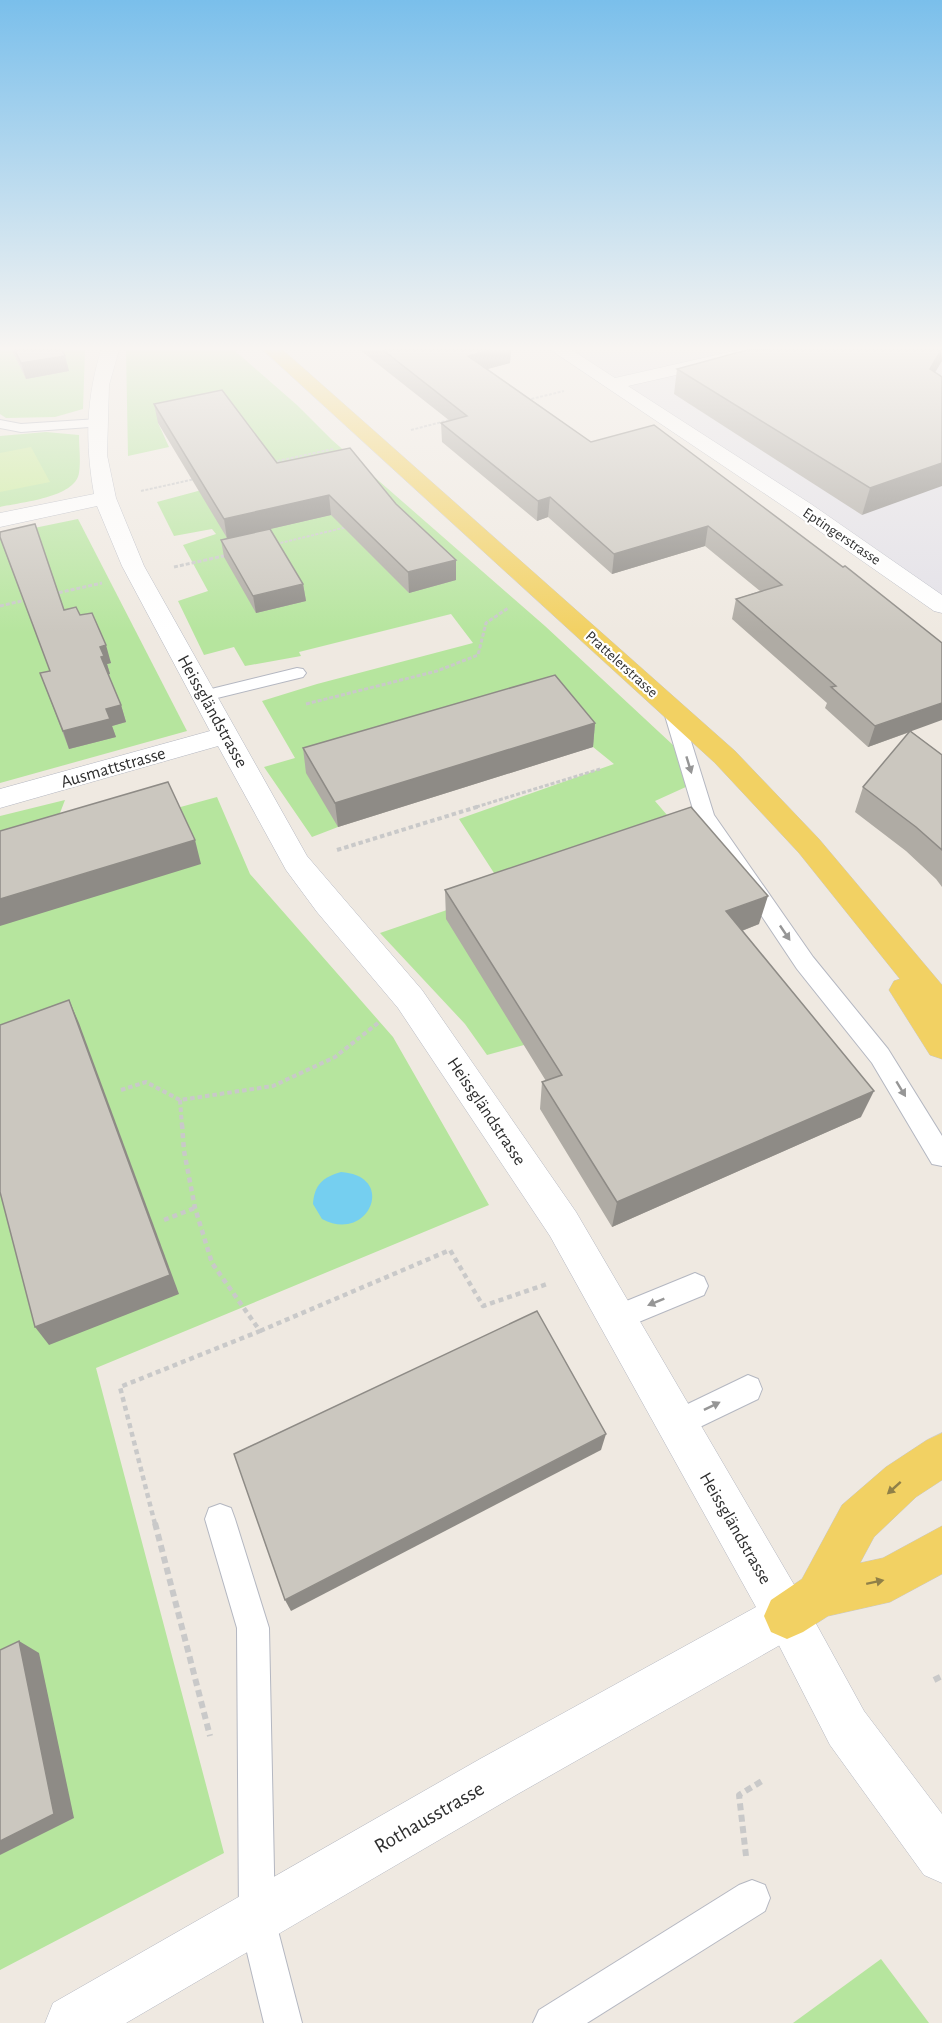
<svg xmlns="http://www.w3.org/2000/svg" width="942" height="2023" viewBox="0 0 942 2023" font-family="'Alegreya Sans',sans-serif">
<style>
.industrial{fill:#e3e1e8}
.green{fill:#b6e59e}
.pitch{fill:#c9ec9a}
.water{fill:#75cff0}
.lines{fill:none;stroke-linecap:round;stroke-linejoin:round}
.lane-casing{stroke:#b4b7c1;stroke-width:2}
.street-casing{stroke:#b4b7c1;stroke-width:1}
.secondary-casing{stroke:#b4b7c1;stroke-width:1}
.primary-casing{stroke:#c9c9c9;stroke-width:1}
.path-far4{stroke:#c9c9c9;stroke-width:2;stroke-dasharray:3 1.5;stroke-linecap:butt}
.path-far3{stroke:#c9c9c9;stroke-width:3;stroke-dasharray:4 2;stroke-linecap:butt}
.path-far2{stroke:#c9c9c9;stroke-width:4;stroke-dasharray:4.5 3;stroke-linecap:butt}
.path-far1{stroke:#c9c9c9;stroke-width:4.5;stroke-dasharray:5 4;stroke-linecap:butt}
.path{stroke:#c9c9c9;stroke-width:6;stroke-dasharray:7 4.5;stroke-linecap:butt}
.lane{fill:#fff;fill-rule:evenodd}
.street{fill:#fff;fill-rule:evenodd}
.secondary{fill:#fff;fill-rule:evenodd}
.primary{fill:#f2d163;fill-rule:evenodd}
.wall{fill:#afaba4}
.shaded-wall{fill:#8e8b86}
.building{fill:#cbc7bf;stroke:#8e8b86;stroke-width:1.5}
.oneway{fill:#969696}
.oneway2{fill:#908048}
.labels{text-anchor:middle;stroke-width:4.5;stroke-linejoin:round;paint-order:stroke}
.far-street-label{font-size:15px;fill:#2e2e2e;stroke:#fff}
.street-label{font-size:18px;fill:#2e2e2e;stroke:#fff}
.near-street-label{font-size:21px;fill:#2e2e2e;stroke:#fff}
</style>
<rect width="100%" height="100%" fill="#efe9e1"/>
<path class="industrial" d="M 560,350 L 942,350 L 942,606 L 613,384 Z"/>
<g class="green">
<path d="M 0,350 L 85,350 L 83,409 L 55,417 L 6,418 L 0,414 Z"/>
<path d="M 126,350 L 234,350 L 297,405 L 332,440 L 545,626 L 673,745 L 688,786 L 655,801 L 685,836 L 524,1045 L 487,1055 L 465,1024 L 380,933 L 505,890 L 459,819 L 614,764 L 593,747 L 553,700 L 338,827 L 312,837 L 264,767 L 295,758 L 262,701 L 317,684 L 473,643 L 451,614 L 299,652 L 301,656 L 245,666 L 234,647 L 204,655 L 178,601 L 208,591 L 183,545 L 216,534 L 212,529 L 174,536 L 157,502 L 239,480 L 225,409 L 158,423 L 169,447 L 128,456 Z"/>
<path d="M 46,432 L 79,435 C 79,447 81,461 79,473 C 75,498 21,502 0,507 L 0,436 Z"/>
<path d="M 78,519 L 187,731 L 0,783 L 0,535 Z"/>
<path d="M 217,797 L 250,874 L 393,1037 L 489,1205 L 96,1368 L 224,1853 L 0,1970 L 0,816 L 65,800 L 55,826 L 82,834 Z"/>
<path d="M 881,1959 L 929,2023 L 793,2023 Z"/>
</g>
<path class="pitch" d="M 31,447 L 50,482 L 0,492 L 0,453 Z"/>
<path class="water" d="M 341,1172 C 398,1176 368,1244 322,1219 L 313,1204 C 314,1185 323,1177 341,1172 Z"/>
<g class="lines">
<defs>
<g id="lane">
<path d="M 98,419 L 105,423 L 103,426 L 21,432 L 0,428 L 0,420 L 21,424 Z"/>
<path d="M 297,668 L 303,669 L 306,673 L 303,677 L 205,701 L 199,700 L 196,696 L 199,692 Z"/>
<path d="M 672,703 L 678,705 L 681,709 L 714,815 L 813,957 L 888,1049 L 942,1136 L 942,1166 L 932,1164 L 872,1063 L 797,969 L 695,816 L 663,709 L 666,705 Z"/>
<path d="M 695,1273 L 704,1277 L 708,1286 L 704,1295 L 617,1331 L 607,1327 L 603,1318 L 607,1309 Z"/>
<path d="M 748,1375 L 758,1379 L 762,1389 L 758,1399 L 677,1438 L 667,1434 L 663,1424 L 667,1414 Z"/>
<path d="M 220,1504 L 231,1508 L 235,1519 L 269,1628 L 275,1919 L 302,2023 L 264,2023 L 239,1919 L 237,1628 L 205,1519 L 209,1508 Z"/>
<path d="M 752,1880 L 765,1885 L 770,1898 L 765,1911 L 587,2023 L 533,2023 L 539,2010 L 739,1885 Z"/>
</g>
<g id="street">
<path d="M 101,350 L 119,350 L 109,385 L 107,455 L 116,498 L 144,566 L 307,856 L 422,990 L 576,1212 L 803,1600 L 810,1616 L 803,1632 L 516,1795 L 126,2023 L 45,2023 L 53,2003 L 480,1759 L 756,1607 L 550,1236 L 398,1008 L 317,912 L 286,870 L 218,746 L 0,808 L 0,789 L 210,731 L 122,566 L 97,506 L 0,527 L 0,513 L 94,494 C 85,442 86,400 101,350 Z"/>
<path d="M 551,350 L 572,350 L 615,378 L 738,350 L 771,350 L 768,354 L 628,386 L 811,504 L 942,595 L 942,613 L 934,611 L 795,514 Z"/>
</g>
<path id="secondary" d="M 787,1593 L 803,1600 L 864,1711 L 942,1814 L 942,1883 L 924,1875 L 830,1745 L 764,1616 L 771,1600 Z"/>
<g id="primary">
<path d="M 263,350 L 283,350 L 735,751 L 819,839 L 942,985 L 942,1059 L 930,1055 L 889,990 L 894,981 L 900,979 L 799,853 L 715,763 Z"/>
<path d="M 942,1433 L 942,1480 L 916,1497 L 874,1537 L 860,1563 L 883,1558 L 942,1526 L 942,1574 L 890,1602 L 828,1616 L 803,1632 L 787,1639 L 771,1632 L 764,1616 L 771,1600 L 802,1579 L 842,1505 L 886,1467 L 927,1440 Z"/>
</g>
</defs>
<use href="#lane" class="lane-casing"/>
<use href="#street" class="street-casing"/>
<use href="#secondary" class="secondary-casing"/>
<use href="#primary" class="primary-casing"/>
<g class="path-far4">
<path d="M 527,400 L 564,391"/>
<path d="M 411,430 L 453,419"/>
<path d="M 273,462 L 333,449"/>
<path d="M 141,491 L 195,479"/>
<path d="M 276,544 L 347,527"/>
</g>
<g class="path-far3">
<path d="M 174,567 L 228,555"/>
<path d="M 53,594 L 102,583"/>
<path d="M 0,606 L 26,600"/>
<path d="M 306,704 L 437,671 L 478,655 L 486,623 L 508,608"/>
<path d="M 476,807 L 600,769"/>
</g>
<g class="path-far2">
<path d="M 337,850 L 480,806"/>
<path d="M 121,1090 L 146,1082 L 180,1100 L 273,1086 L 335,1057 L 378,1023"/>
<path d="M 180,1100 L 182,1126"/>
</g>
<g class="path-far1">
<path d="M 164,1220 L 195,1208"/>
<path d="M 260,1331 L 450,1250 L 483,1306 L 547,1284"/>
<path d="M 155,1524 L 120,1387 L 260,1331 L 212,1263 L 195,1208 L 184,1151 L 182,1124"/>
</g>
<g class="path">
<path d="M 155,1523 L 210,1736"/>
<path d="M 934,1680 L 942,1676"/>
<path d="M 746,1856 L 739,1795 L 762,1781"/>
</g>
<use href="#lane" class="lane"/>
<use href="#street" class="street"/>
<use href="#secondary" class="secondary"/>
<use href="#primary" class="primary"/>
</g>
<g class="wall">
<path d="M 12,350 L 62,350 L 65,356 L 69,371 L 26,379 Z"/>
<path d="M 360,350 L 511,350 L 510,363 L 488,369 L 591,442 L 654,425 L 911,731 L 942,755 L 942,887 L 936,879 L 906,851 L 855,812 L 863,787 L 910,732 L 868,747 L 825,708 L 827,703 L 732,619 L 736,599 L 760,591 L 705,546 L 612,574 L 548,517 L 537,521 L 442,442 L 441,423 L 450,421 Z"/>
<path d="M 677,369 L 935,373 L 862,515 L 674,394 Z"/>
<path d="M 154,404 L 277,463 L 396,504 L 456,560 L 456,580 L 409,593 L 331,515 L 253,533 L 303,584 L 306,601 L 256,613 L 224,557 L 221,540 L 227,538 L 158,423 Z"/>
<path d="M 0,538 L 64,610 L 80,615 L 111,663 L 107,664 L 110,674 L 108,674 L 121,705 L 126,722 L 112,726 L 116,737 L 69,749 L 40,673 L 50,671 Z"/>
<path d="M 595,723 L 593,747 L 338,827 L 306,773 L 303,748 Z"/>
<path d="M 445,890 L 759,924 L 742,931 L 861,1117 L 612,1227 L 540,1109 L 542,1082 L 546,1081 L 446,919 Z"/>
</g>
<g class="shaded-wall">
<path d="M 491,350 L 511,350 L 510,363 L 468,374 L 468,356 Z"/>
<path d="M 941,350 L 942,361 L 922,394 L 930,369 Z"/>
<path d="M 65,356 L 69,371 L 26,379 L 21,363 Z"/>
<path d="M 942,463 L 942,486 L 862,515 L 870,488 Z"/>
<path d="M 329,495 L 331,515 L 227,539 L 224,519 Z"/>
<path d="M 550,497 L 548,517 L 537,521 L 538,501 Z"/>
<path d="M 708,526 L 705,546 L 612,574 L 614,554 Z"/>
<path d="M 456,560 L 456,580 L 409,593 L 408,572 Z"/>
<path d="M 303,584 L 306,601 L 256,613 L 253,596 Z"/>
<path d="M 106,645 L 111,663 L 107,664 L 110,674 L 106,675 L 101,657 L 100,647 Z"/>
<path d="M 942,703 L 942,720 L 868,747 L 875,726 Z"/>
<path d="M 121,705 L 126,722 L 112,726 L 116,737 L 69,749 L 63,731 L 106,709 Z"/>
<path d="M 595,723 L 593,747 L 338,827 L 335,803 Z"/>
<path d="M 195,840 L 201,864 L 0,926 L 0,899 Z"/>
<path d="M 768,896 L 759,924 L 718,940 L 726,911 Z"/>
<path d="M 69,1000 L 79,1023 L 179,1294 L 49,1345 L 35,1327 Z"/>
<path d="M 874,1091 L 861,1117 L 612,1227 L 617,1202 Z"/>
<path d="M 606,1434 L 601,1450 L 291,1611 L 285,1600 Z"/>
<path d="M 19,1641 L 39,1653 L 74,1818 L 0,1855 L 0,1841 Z"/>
</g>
<g class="building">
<path d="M 15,350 L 62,350 L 65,356 L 21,363 Z"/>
<path d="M 383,350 L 491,350 L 468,356 L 591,442 L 654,425 L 843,567 L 845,566 L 942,643 L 942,703 L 875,726 L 831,687 L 836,686 L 736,599 L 782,585 L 708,526 L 614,554 L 550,497 L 538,501 L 441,423 L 467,416 Z"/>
<path d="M 747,350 L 941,350 L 930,369 L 942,377 L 942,463 L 870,488 L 677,369 Z"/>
<path d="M 222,390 L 277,463 L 350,448 L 396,504 L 456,560 L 408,572 L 329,495 L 224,519 L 154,404 Z"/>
<path d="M 35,524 L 64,610 L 76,607 L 80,615 L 92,613 L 106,645 L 100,647 L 104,656 L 101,657 L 121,705 L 106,709 L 110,719 L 63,731 L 40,673 L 50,671 L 0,537 L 0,532 Z"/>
<path d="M 270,529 L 303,584 L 253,596 L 221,540 Z"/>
<path d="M 555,675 L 595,723 L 335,803 L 303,748 Z"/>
<path d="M 910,731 L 942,755 L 942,850 L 916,827 L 863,787 Z"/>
<path d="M 168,782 L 195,840 L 0,899 L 0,831 Z"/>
<path d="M 691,807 L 768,896 L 726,911 L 874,1091 L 617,1202 L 542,1082 L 562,1075 L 445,890 Z"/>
<path d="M 69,1000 L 170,1275 L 35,1327 L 0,1192 L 0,1025 Z"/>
<path d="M 537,1311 L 606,1434 L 285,1600 L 234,1454 Z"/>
<path d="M 19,1641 L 54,1814 L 0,1841 L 0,1650 Z"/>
</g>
<defs><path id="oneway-solid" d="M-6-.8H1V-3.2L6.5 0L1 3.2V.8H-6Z" transform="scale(1.5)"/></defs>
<g class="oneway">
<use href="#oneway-solid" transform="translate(689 765) rotate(73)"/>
<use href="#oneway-solid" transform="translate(785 933) rotate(56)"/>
<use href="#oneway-solid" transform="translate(901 1089) rotate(59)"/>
<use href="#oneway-solid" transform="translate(656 1302) rotate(158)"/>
<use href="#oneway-solid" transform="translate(712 1406) rotate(-26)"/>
</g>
<g class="oneway2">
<use href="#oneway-solid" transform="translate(894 1488) rotate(138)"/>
<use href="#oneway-solid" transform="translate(875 1582) rotate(-12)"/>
</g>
<linearGradient id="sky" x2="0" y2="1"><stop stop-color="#7abfeb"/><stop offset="0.55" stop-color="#f8f5f2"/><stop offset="1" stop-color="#f8f5f2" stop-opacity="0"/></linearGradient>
<rect width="942" height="633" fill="url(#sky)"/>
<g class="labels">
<g class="far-street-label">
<text transform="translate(842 536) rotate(34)" y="5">Eptingerstrasse</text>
<text transform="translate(622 664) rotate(42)" y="5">Prattelerstrasse</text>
</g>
<g class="street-label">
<text transform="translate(213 711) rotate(61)" y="6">Heissgländstrasse</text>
<text transform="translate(113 767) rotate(-16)" y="6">Ausmattstrasse</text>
<text transform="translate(487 1111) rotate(56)" y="6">Heissgländstrasse</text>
<text transform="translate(736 1528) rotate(60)" y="6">Heissgländstrasse</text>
</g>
<g class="near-street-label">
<text transform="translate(429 1817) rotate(-30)" y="7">Rothausstrasse</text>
</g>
</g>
</svg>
